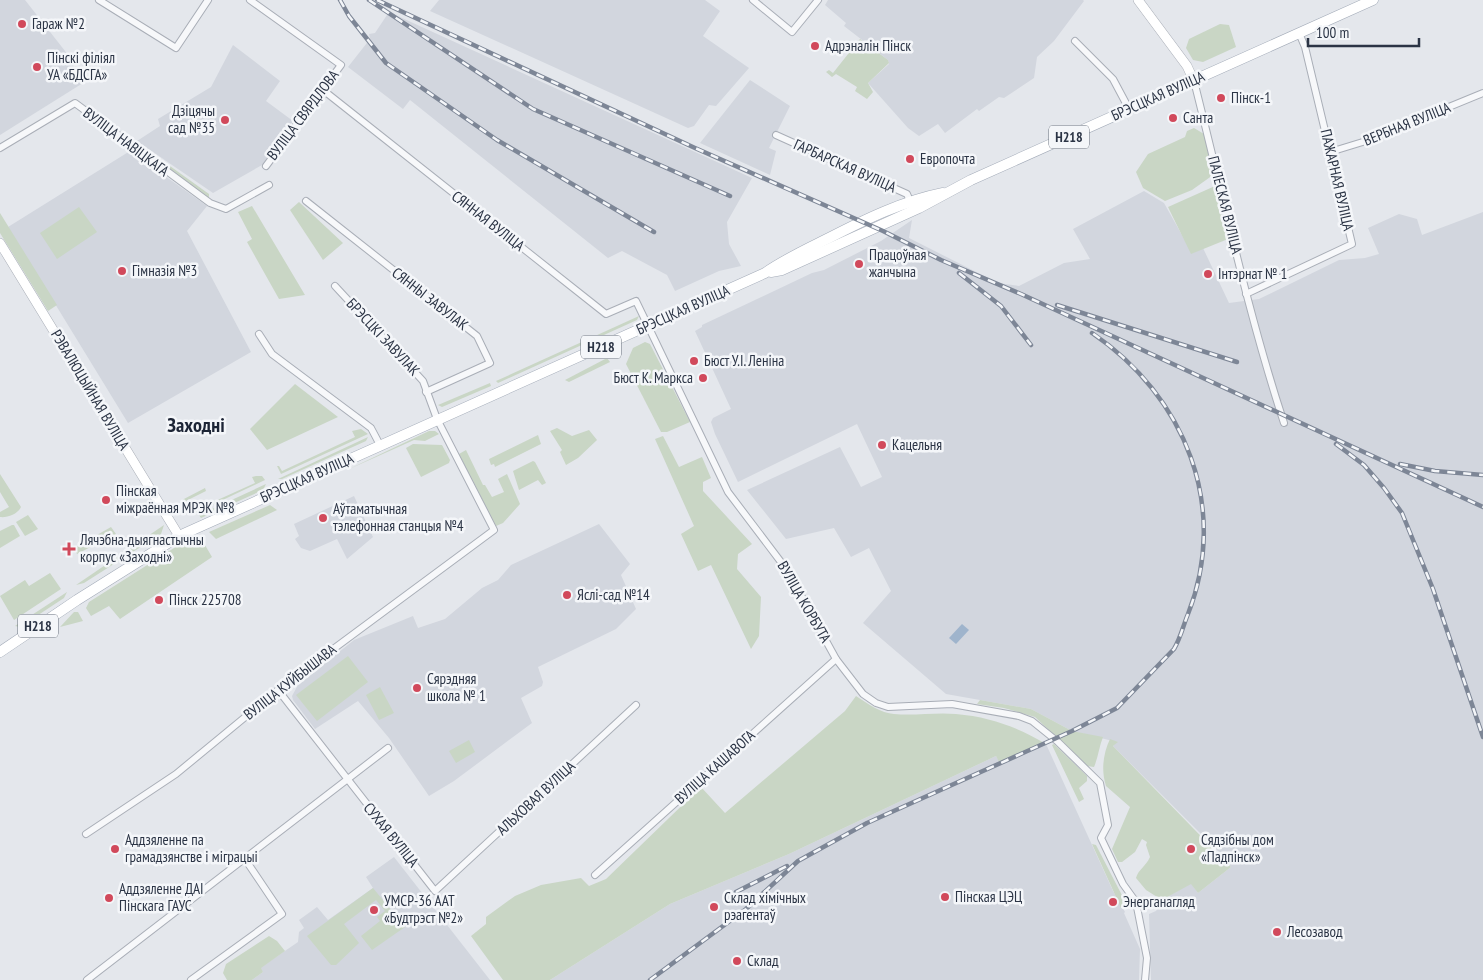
<svg xmlns="http://www.w3.org/2000/svg" width="1483" height="980" viewBox="0 0 1483 980" font-family="'PT Sans Narrow',sans-serif">
<style>
.built{fill:#d2d6de}
.green{fill:#c9d6c5}
.water{fill:#9fb4cc}
.lines{fill:none;stroke-linecap:round;stroke-linejoin:round}
.street-casing{stroke:#a9aeb7;stroke-width:8}
.secondary-casing{stroke:#a9aeb7;stroke-width:10}
.primary-casing{stroke:#a3abb8;stroke-width:11}
.street{stroke:#f7f8fa;stroke-width:6}
.secondary{stroke:#fff;stroke-width:9}
.primary{stroke:#fff;stroke-width:10}
.rail-casing{stroke:#7d8696;stroke-width:4.5}
.rail{stroke:#f4f6f9;stroke-width:2.5;stroke-dasharray:8;stroke-linecap:butt}
.poi-dot{fill:#d1495b;stroke:#f4f6f9;stroke-width:2}
.labels{text-anchor:middle;stroke-width:5;stroke-linejoin:round;paint-order:stroke}
.shield{fill:#f4f6f9;stroke:#676e7b;stroke-width:1}
.shield-label{font-size:14px;font-weight:bold;fill:#2b3445}
.poi-label{font-size:15px;fill:#2b3445;stroke:#f4f6f9;text-anchor:start}
.street-label{font-size:15px;fill:#2b3445;stroke:#f4f6f9}
.district-label{font-size:20px;font-weight:bold;fill:#1d2536;stroke:#f4f6f9}
</style>
<rect width="100%" height="100%" fill="#e4e7ec"/>
<g class="built">
<path d="M 0,0 L 25,0 L 65,51 L 83,83 L 0,135 Z"/>
<path d="M 439,0 L 705,0 L 720,11 L 703,36 L 749,68 L 716,106 L 709,105 L 694,126 L 688,128 L 430,11 Z"/>
<path d="M 828,0 L 1083,0 L 1084,1 L 1054,41 L 1037,57 L 1034,78 L 1004,98 L 999,97 L 979,111 L 977,109 L 945,133 L 938,124 L 919,136 L 908,128 L 868,83 L 889,64 L 888,60 L 844,26 L 846,23 L 825,5 Z"/>
<path d="M 389,12 L 752,178 L 727,222 L 729,244 L 741,266 L 719,271 L 675,291 L 667,275 L 622,251 L 608,258 L 410,100 L 403,109 L 348,67 L 370,39 L 369,34 L 375,33 Z"/>
<path d="M 233,45 L 280,81 L 266,101 L 293,121 L 262,165 L 213,193 L 137,141 L 160,126 L 158,119 L 211,87 Z"/>
<path d="M 750,80 L 790,106 L 769,148 L 776,151 L 770,175 L 700,143 Z"/>
<path d="M 130,151 L 207,206 L 187,231 L 251,352 L 128,423 L 8,227 Z"/>
<path d="M 1144,191 L 1164,203 L 1192,253 L 1203,248 L 1229,303 L 1259,299 L 1339,260 L 1365,258 L 1379,254 L 1368,228 L 1399,214 L 1417,219 L 1422,235 L 1483,212 L 1483,980 L 1151,980 L 1149,914 L 1156,911 L 1162,900 L 1191,883 L 1198,893 L 1231,867 L 1224,857 L 1113,746 L 1117,742 L 1072,731 L 1031,709 L 946,694 L 863,623 L 891,591 L 869,548 L 851,557 L 834,528 L 786,539 L 747,490 L 840,447 L 861,487 L 882,477 L 857,424 L 738,482 L 715,434 L 711,422 L 713,418 L 731,409 L 695,331 L 702,327 L 702,325 L 812,273 L 824,270 L 881,241 L 912,220 L 909,238 L 998,283 L 1019,286 L 1064,263 L 1090,259 L 1073,229 Z"/>
<path d="M 354,496 L 373,537 L 347,559 L 337,539 L 310,551 L 301,548 L 295,539 L 299,536 L 294,524 Z"/>
<path d="M 599,524 L 630,564 L 621,575 L 636,609 L 616,629 L 538,667 L 543,682 L 542,686 L 521,698 L 532,723 L 454,781 L 429,796 L 389,738 L 358,701 L 315,729 L 293,700 L 292,696 L 298,685 L 354,640 L 413,616 L 418,628 L 445,619 L 482,588 L 498,580 L 511,565 Z"/>
<path d="M 1046,744 L 1113,891 L 1125,912 L 1124,913 L 1140,949 L 1139,980 L 550,980 L 670,904 L 789,854 L 996,756 L 1001,764 Z"/>
<path d="M 394,857 L 490,980 L 252,980 L 263,972 L 260,968 L 298,942 L 299,932 L 304,928 L 299,920 L 317,907 L 328,920 L 373,888 L 366,877 Z"/>
</g>
<g class="green">
<path d="M 1220,24 L 1229,25 L 1236,47 L 1203,62 L 1193,60 L 1186,48 L 1189,39 Z"/>
<path d="M 860,39 L 888,60 L 889,63 L 868,83 L 873,92 L 867,99 L 855,91 L 857,87 L 836,74 L 832,77 L 826,72 L 829,70 L 833,73 Z"/>
<path d="M 1194,128 L 1204,134 L 1213,175 L 1192,190 L 1165,201 L 1143,188 L 1136,172 L 1148,154 L 1185,137 L 1187,131 Z"/>
<path d="M 135,141 L 209,194 L 209,200 L 134,143 Z"/>
<path d="M 1215,186 L 1229,236 L 1228,239 L 1191,254 L 1168,207 Z"/>
<path d="M 299,202 L 343,243 L 323,260 L 290,210 Z"/>
<path d="M 252,206 L 305,295 L 279,299 L 247,242 L 252,239 L 238,212 Z"/>
<path d="M 79,207 L 97,232 L 57,259 L 40,233 Z"/>
<path d="M 0,213 L 57,305 L 48,311 L 0,233 Z"/>
<path d="M 639,316 L 637,320 L 498,383 L 496,381 Z"/>
<path d="M 645,342 L 650,344 L 690,422 L 667,432 L 661,432 L 626,364 L 633,348 Z"/>
<path d="M 607,358 L 610,362 L 569,382 L 565,380 Z"/>
<path d="M 490,383 L 491,386 L 442,407 L 438,405 Z"/>
<path d="M 295,384 L 338,417 L 267,450 L 250,429 Z"/>
<path d="M 557,428 L 572,436 L 589,430 L 597,440 L 578,458 L 566,465 L 560,452 L 562,450 L 550,431 Z"/>
<path d="M 361,429 L 368,434 L 281,474 L 277,466 L 279,466 L 282,471 L 355,437 L 352,431 Z"/>
<path d="M 429,431 L 435,431 L 439,434 L 425,441 L 414,440 L 347,470 Z"/>
<path d="M 538,435 L 541,444 L 495,467 L 494,464 L 491,465 L 489,459 Z"/>
<path d="M 663,436 L 679,467 L 702,457 L 711,478 L 703,482 L 703,491 L 752,544 L 738,554 L 737,569 L 761,597 L 759,636 L 751,649 L 711,565 L 698,571 L 681,534 L 694,526 L 655,439 Z"/>
<path d="M 368,437 L 366,441 L 282,479 L 278,479 Z"/>
<path d="M 413,444 L 442,445 L 450,460 L 449,463 L 421,477 L 406,448 Z"/>
<path d="M 466,450 L 483,485 L 485,485 L 492,497 L 504,492 L 498,479 L 507,474 L 520,504 L 503,523 L 496,526 L 459,454 Z"/>
<path d="M 533,461 L 535,462 L 546,483 L 542,485 L 538,480 L 519,490 L 513,471 Z"/>
<path d="M 0,474 L 21,507 C 18,514 7,518 0,517 L 0,512 L 9,507 L 0,492 Z"/>
<path d="M 256,476 L 262,476 L 265,480 L 193,514 L 180,512 L 182,500 L 205,488 L 206,491 L 184,502 L 185,506 L 189,507 L 191,512 L 255,483 L 252,477 Z"/>
<path d="M 266,484 L 263,490 L 201,518 L 199,515 Z"/>
<path d="M 270,505 L 277,510 L 216,539 L 209,532 Z"/>
<path d="M 28,515 L 38,529 L 25,536 L 16,522 Z"/>
<path d="M 12,525 L 14,525 L 20,536 L 0,548 L 0,531 Z"/>
<path d="M 164,525 L 161,534 L 84,583 L 76,585 Z"/>
<path d="M 111,527 L 116,534 L 77,554 L 74,548 Z"/>
<path d="M 197,537 L 202,540 L 212,557 L 120,619 L 109,606 L 91,616 L 86,608 L 89,602 L 182,543 Z"/>
<path d="M 50,573 L 61,589 L 14,620 L 0,596 L 25,580 L 29,586 Z"/>
<path d="M 67,592 L 64,598 L 20,627 L 15,626 Z"/>
<path d="M 74,612 L 78,612 L 83,621 L 60,627 Z"/>
<path d="M 348,656 L 368,682 L 317,721 L 296,695 Z"/>
<path d="M 380,687 L 394,713 L 379,720 L 366,695 Z"/>
<path d="M 856,696 C 868,704 881,713 894,714 C 915,716 935,712 956,714 C 990,717 1017,727 1046,744 L 1000,764 L 996,756 L 789,854 L 670,904 L 550,980 L 503,980 L 471,936 L 486,924 L 486,917 L 515,896 L 541,885 L 581,878 L 589,886 L 606,879 L 701,787 L 725,813 L 845,711 Z"/>
<path d="M 980,700 L 1031,709 L 1072,731 L 1103,737 C 1099,747 1098,758 1094,767 L 1087,766 L 1035,717 L 1004,708 L 977,704 Z"/>
<path d="M 1110,739 L 1118,742 L 1113,746 L 1231,867 L 1198,893 L 1191,884 L 1162,900 L 1146,890 L 1136,878 C 1138,870 1146,866 1150,857 L 1146,845 L 1147,842 L 1142,839 L 1135,852 L 1122,862 L 1118,862 L 1112,849 L 1130,807 L 1106,786 C 1101,770 1103,754 1110,739 Z"/>
<path d="M 469,740 L 475,752 L 456,763 L 449,751 Z"/>
<path d="M 1054,744 L 1087,776 L 1087,781 L 1079,788 L 1084,799 L 1079,802 L 1052,745 Z"/>
<path d="M 1092,844 L 1096,845 L 1127,905 L 1121,908 Z"/>
<path d="M 373,888 L 405,927 L 372,950 L 361,936 L 380,921 L 377,917 L 385,911 L 376,900 L 344,924 L 359,943 L 336,965 L 331,965 L 307,936 Z"/>
<path d="M 269,936 L 277,941 L 285,951 L 261,968 L 263,972 L 252,980 L 227,980 L 223,973 L 226,964 Z"/>
</g>
<path class="water" d="M 962,624 L 969,630 L 956,644 L 949,638 Z"/>
<g class="lines">
<defs>
<g id="street">
<path d="M 99,0 L 176,48 L 208,0"/>
<path d="M 250,0 L 341,65 L 266,166"/>
<path d="M 753,0 L 792,32 L 818,0"/>
<path d="M 1075,41 L 1113,79 L 1129,109"/>
<path d="M 1194,81 C 1223,195 1247,311 1284,423"/>
<path d="M 323,90 L 606,314 L 636,301 L 728,492 L 787,570 L 836,659 L 863,694 L 876,703 L 888,707 L 952,704 L 1019,716 L 1032,721 L 1058,742 L 1100,783 L 1108,825 L 1101,838 L 1123,884 L 1136,902 L 1147,958 L 1145,980"/>
<path d="M 776,135 L 907,194 L 910,201"/>
<path d="M 0,148 L 75,103 L 210,203 L 226,209 L 269,185"/>
<path d="M 1330,152 L 1366,141 L 1483,93"/>
<path d="M 306,201 L 477,336 L 490,363 L 426,392"/>
<path d="M 1246,294 L 1352,244 L 1305,47 L 1299,33"/>
<path d="M 259,334 L 272,354 L 371,428 L 380,445"/>
<path d="M 278,690 L 435,891 L 636,705"/>
<path d="M 86,834 L 176,774 L 278,690 L 494,530 L 437,419 L 423,381 L 335,286"/>
<path d="M 595,875 L 836,659"/>
<path d="M 87,980 L 388,748"/>
<path d="M 191,980 L 282,914 L 245,859"/>
</g>
<g id="secondary">
<path d="M 1138,0 L 1187,66 L 1194,81"/>
<path d="M 0,243 L 179,536"/>
</g>
<g id="primary">
<path d="M 771,272 L 782,270 L 919,208 L 971,180 L 1373,0"/>
<path d="M 0,652 L 77,600 L 179,536 L 765,273 C 785,259 807,249 829,238 C 866,219 903,201 943,193"/>
</g>
</defs>
<use href="#street" class="street-casing"/>
<use href="#secondary" class="secondary-casing"/>
<use href="#primary" class="primary-casing"/>
<use href="#street" class="street"/>
<use href="#secondary" class="secondary"/>
<use href="#primary" class="primary"/>
<defs>
<g id="rail">
<path d="M 340,0 L 349,16 L 386,63 L 497,140 L 654,232"/>
<path d="M 369,0 L 533,109 L 730,196"/>
<path d="M 377,0 L 695,148 L 883,231 L 941,260 L 1021,294 L 1483,507"/>
<path d="M 959,273 L 1001,306 L 1031,345"/>
<path d="M 1057,305 L 1237,362"/>
<path d="M 1336,444 L 1364,465 L 1384,488 L 1402,513 L 1433,589 L 1483,737"/>
<path d="M 1400,464 L 1435,471 L 1483,475"/>
<path d="M 736,892 L 787,866"/>
<path d="M 650,980 L 746,909 L 798,861 L 867,823 L 1072,731 L 1117,708 L 1174,649 C 1181,637 1183,626 1188,614 C 1230,507 1185,396 1092,333"/>
</g>
</defs>
<use href="#rail" class="rail-casing"/>
<use href="#rail" class="rail"/>
</g>
<g class="poi-dot">
<circle cx="22" cy="24" r="5"/>
<circle cx="815" cy="46" r="5"/>
<circle cx="37" cy="67" r="5"/>
<circle cx="1221" cy="98" r="5"/>
<circle cx="1173" cy="118" r="5"/>
<circle cx="225" cy="120" r="5"/>
<circle cx="910" cy="159" r="5"/>
<circle cx="859" cy="264" r="5"/>
<circle cx="122" cy="271" r="5"/>
<circle cx="1208" cy="274" r="5"/>
<circle cx="694" cy="361" r="5"/>
<circle cx="703" cy="378" r="5"/>
<circle cx="882" cy="445" r="5"/>
<circle cx="106" cy="500" r="5"/>
<circle cx="323" cy="518" r="5"/>
<path d="M66.5 541.5h5v5h5v5h-5v5h-5v-5h-5v-5h5z"/>
<circle cx="567" cy="595" r="5"/>
<circle cx="159" cy="600" r="5"/>
<circle cx="417" cy="688" r="5"/>
<circle cx="115" cy="849" r="5"/>
<circle cx="1191" cy="849" r="5"/>
<circle cx="945" cy="897" r="5"/>
<circle cx="109" cy="898" r="5"/>
<circle cx="1113" cy="902" r="5"/>
<circle cx="714" cy="907" r="5"/>
<circle cx="374" cy="910" r="5"/>
<circle cx="1277" cy="932" r="5"/>
<circle cx="737" cy="961" r="5"/>
</g>
<g class="labels">
<g class="shield">
<rect x="1049" y="125.5" width="40" height="23" rx="4"/>
<rect x="581" y="335.5" width="40" height="23" rx="4"/>
<rect x="18" y="614.5" width="40" height="23" rx="4"/>
</g>
<g class="shield-label">
<text x="1069" y="142">Н218</text>
<text x="601" y="352">Н218</text>
<text x="38" y="631">Н218</text>
</g>
<g class="poi-label">
<text x="32" y="29">Гараж №2</text>
<text x="825" y="51">Адрэналін Пінск</text>
<text x="47" y="63">Пінскі філіял<tspan x="47" dy="17">УА «БДСГА»</tspan></text>
<text x="1231" y="103">Пінск-1</text>
<text x="215" y="116" text-anchor="end">Дзіцячы<tspan x="215" dy="17">сад №35</tspan></text>
<text x="1183" y="123">Санта</text>
<text x="920" y="164">Европочта</text>
<text x="869" y="260">Працоўная<tspan x="869" dy="17">жанчына</tspan></text>
<text x="132" y="276">Гімназія №3</text>
<text x="1218" y="279">Інтэрнат № 1</text>
<text x="704" y="366">Бюст У.І. Леніна</text>
<text x="693" y="383" text-anchor="end">Бюст К. Маркса</text>
<text x="892" y="450">Кацельня</text>
<text x="116" y="496">Пінская<tspan x="116" dy="17">міжраённая МРЭК №8</tspan></text>
<text x="333" y="514">Аўтаматычная<tspan x="333" dy="17">тэлефонная станцыя №4</tspan></text>
<text x="80" y="545">Лячэбна-дыягнастычны<tspan x="80" dy="17">корпус «Заходні»</tspan></text>
<text x="577" y="600">Яслі-сад №14</text>
<text x="169" y="605">Пінск 225708</text>
<text x="427" y="684">Сярэдняя<tspan x="427" dy="17">школа № 1</tspan></text>
<text x="125" y="845">Аддзяленне па<tspan x="125" dy="17">грамадзянстве і міграцыі</tspan></text>
<text x="1201" y="845">Сядзібны дом<tspan x="1201" dy="17">«Падпінск»</tspan></text>
<text x="119" y="894">Аддзяленне ДАІ<tspan x="119" dy="17">Пінскага ГАУС</tspan></text>
<text x="955" y="902">Пінская ЦЭЦ</text>
<text x="724" y="903">Склад хімічных<tspan x="724" dy="17">рэагентаў</tspan></text>
<text x="384" y="906">УМСР-36 ААТ<tspan x="384" dy="17">«Будтрэст №2»</tspan></text>
<text x="1123" y="907">Энерганагляд</text>
<text x="1287" y="937">Лесозавод</text>
<text x="747" y="966">Склад</text>
</g>
<g class="street-label">
<text transform="translate(1158 96) rotate(-24)" y="5">БРЭСЦКАЯ ВУЛІЦА</text>
<text transform="translate(303 115) rotate(-53)" y="5">ВУЛІЦА СВЯРДЛОВА</text>
<text transform="translate(1407 124) rotate(-22)" y="5">ВЕРБНАЯ ВУЛІЦА</text>
<text transform="translate(126 142) rotate(37)" y="5">ВУЛІЦА НАВІЦКАГА</text>
<text transform="translate(845 166) rotate(24)" y="5">ГАРБАРСКАЯ ВУЛІЦА</text>
<text transform="translate(1337 180) rotate(77)" y="5">ПАЖАРНАЯ ВУЛІЦА</text>
<text transform="translate(1225 205) rotate(76)" y="5">ПАЛЕСКАЯ ВУЛІЦА</text>
<text transform="translate(488 221) rotate(38)" y="5">СЯННАЯ ВУЛІЦА</text>
<text transform="translate(430 299) rotate(38)" y="5">СЯННЫ ЗАВУЛАК</text>
<text transform="translate(683 310) rotate(-24)" y="5">БРЭСЦКАЯ ВУЛІЦА</text>
<text transform="translate(383 337) rotate(47)" y="5">БРЭСЦКІ ЗАВУЛАК</text>
<text transform="translate(90 390) rotate(59)" y="5">РЭВАЛЮЦЫЙНАЯ ВУЛІЦА</text>
<text transform="translate(307 478) rotate(-24)" y="5">БРЭСЦКАЯ ВУЛІЦА</text>
<text transform="translate(804 602) rotate(60)" y="5">ВУЛІЦА КОРБУТА</text>
<text transform="translate(290 682) rotate(-38)" y="5">ВУЛІЦА КУЙБЫШАВА</text>
<text transform="translate(715 767) rotate(-42)" y="5">ВУЛІЦА КАШАВОГА</text>
<text transform="translate(536 798) rotate(-43)" y="5">АЛЬХОВАЯ ВУЛІЦА</text>
<text transform="translate(391 835) rotate(51)" y="5">СУХАЯ ВУЛІЦА</text>
</g>
<g class="district-label">
<text x="196" y="432">Заходні</text>
</g>
</g>
<path d="M1308 38v8h111v-8" fill="none" stroke="#2b3445" stroke-width="2.5"/>
<text x="1316" y="38" font-size="15" fill="#2b3445" stroke="#f4f6f9" stroke-width="4" paint-order="stroke">100 m</text>
</svg>
